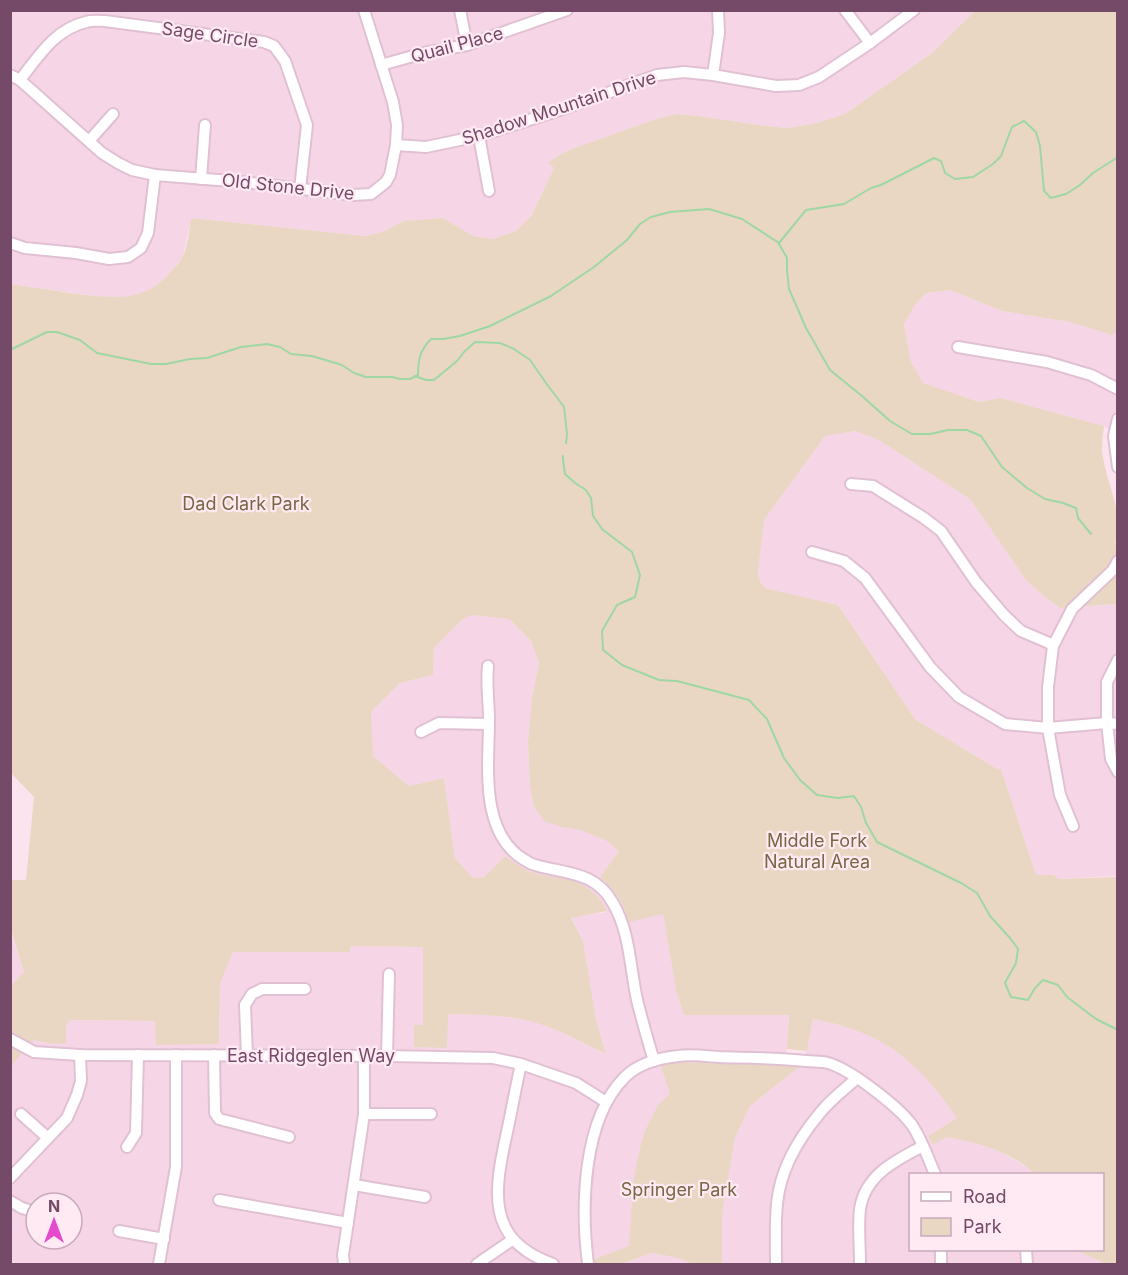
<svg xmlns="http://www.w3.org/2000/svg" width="1128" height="1275" viewBox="0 0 1128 1275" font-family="Inter,sans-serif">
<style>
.residential{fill:#f6d6e6;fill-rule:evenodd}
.green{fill:#e9d7c3}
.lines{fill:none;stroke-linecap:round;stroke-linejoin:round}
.stream{stroke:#9fd7a4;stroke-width:2}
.minor-casing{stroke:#e0c0d3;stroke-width:14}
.minor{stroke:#fff;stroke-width:10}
.labels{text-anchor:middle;stroke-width:4.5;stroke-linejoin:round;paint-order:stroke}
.street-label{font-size:18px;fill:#744a68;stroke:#ffeaf4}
.park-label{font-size:18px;fill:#7a6642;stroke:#ffeaf4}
</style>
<rect width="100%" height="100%" fill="#fce4ef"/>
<g class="residential">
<path d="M 11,11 L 975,11 L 932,53 L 845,114 L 817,123 L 787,128 L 758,125 L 699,116 L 677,114 L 656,119 L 569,150 L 549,162 L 554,168 L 532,215 L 516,231 L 493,239 L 473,236 L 443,218 L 403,221 L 383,232 L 365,236 L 191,218 L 183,256 L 170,273 L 159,284 L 144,293 L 127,298 L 109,298 L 11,284 Z"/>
<path d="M 950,290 L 1002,311 L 1070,322 L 1112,335 L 1117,332 L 1117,436 L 1104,426 L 1000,398 L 979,402 L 923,383 L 911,362 L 904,324 L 915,305 L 926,293 Z"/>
<path d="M 855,431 L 877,439 L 970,499 L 1026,580 L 1044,596 L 1060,608 L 1117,604 L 1117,876 L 1057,879 L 1054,875 L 1036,876 L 1001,769 L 997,769 L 915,719 L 838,605 L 765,588 L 761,583 L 758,573 L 764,520 L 825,436 Z"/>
<path d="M 472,615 L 509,619 L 531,641 L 539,663 L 532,697 L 528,742 L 530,787 L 534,807 L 562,827 L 580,830 L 608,841 L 619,851 L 600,877 L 613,890 L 626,913 L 663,914 L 676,990 L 789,1015 L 787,1049 L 783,1064 L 663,1062 L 670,1094 L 630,1232 L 630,1246 L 592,1260 L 594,1264 L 11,1264 L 10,1066 L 34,1040 L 47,1043 L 70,1020 L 155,1021 L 219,1044 L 220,982 L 233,952 L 349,952 L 350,946 L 423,947 L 423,1025 L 415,1047 L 447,1014 L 491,1015 L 528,1020 L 547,1026 L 606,1054 L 596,1020 L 583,941 L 571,917 L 607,912 L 564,878 L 536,874 L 523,868 L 505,856 L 483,878 L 473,878 L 455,858 L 444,778 L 409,786 L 373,756 L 370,713 L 400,683 L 433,675 L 434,648 L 462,620 ZM 36,1203 L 72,1203 L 72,1239 L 36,1239 Z"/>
<path d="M 10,930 L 24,972 L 11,987 L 10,987 Z"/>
<path d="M 813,1019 L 838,1023 L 860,1031 L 882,1042 L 908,1060 L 926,1077 L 943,1097 L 957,1118 L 928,1136 L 946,1137 L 968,1141 L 999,1151 L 1027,1167 L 1035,1174 L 910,1174 L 910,1250 L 1075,1250 L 1100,1261 L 1104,1264 L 722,1264 L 722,1215 L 735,1138 L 750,1106 L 800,1066 L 807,1051 Z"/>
<path d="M 652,1253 L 682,1259 L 691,1264 L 621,1264 Z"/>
</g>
<g class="green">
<path d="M 975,11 L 1117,11 L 1117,332 L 1112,335 L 1070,322 L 1002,311 L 950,290 L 926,293 L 915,305 L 904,324 L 911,362 L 923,383 L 979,402 L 1000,398 L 1104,426 C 1103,434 1102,442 1102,450 C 1105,482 1125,512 1115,544 L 1118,545 L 1117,604 L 1060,608 L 1044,596 L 1026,580 L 970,499 L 877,439 L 855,431 L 825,436 L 764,520 L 758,573 L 761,583 L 765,588 L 838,605 L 915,719 L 997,769 L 1001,769 L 1036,875 L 1054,875 L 1058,879 L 1117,877 L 1117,1264 L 1104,1264 L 1100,1261 L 1075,1250 L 1102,1250 L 1102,1174 L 1035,1174 C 1011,1151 978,1143 946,1137 L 933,1145 L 928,1136 L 957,1118 C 918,1061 882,1031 813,1019 L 807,1051 L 787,1049 L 789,1015 L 684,1015 L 676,990 L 663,914 L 629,922 C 624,904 615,890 600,877 L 619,851 L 607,841 L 580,830 L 562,827 L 544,821 L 534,807 L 530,787 L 528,742 L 532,697 L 539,663 L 531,641 L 509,619 L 472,615 L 462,620 L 434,648 L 433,675 L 400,683 L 371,712 L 373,756 L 409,786 L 444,778 L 455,858 L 473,878 L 483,878 L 505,856 C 514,862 523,869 534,873 C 543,876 553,876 563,878 C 582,882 599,893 607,911 L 571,918 L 583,941 L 596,1020 L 606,1054 C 587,1045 567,1034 546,1026 C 515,1014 481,1015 448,1014 L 447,1048 L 414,1047 L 414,1025 L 423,1025 L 423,947 L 350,946 L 350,952 L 233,952 L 220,983 L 219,1044 L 156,1045 L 155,1021 L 70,1020 L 66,1025 L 66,1044 L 47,1043 L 34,1040 L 11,1066 L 10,987 L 24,972 L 11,930 L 11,880 L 26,880 L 34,797 L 10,772 L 11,284 C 31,287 51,290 71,293 C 111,298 145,305 173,269 C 177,265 181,260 184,254 C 188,243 189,230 191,218 L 365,236 L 383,232 L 403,221 L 443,218 L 473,236 L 493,239 L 516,231 L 532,215 L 554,168 L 548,162 L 569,150 L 656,119 L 677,114 L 699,116 L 758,125 L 787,128 L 817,123 L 845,114 L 932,53 Z"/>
<path d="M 677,1062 L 783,1064 L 800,1066 L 750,1106 L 735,1138 L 722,1215 L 722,1264 L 691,1264 L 682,1259 L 652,1253 L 621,1264 L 594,1264 L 592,1260 L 629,1246 L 633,1183 L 640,1148 L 645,1131 L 658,1105 L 670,1094 L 660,1063 Z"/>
</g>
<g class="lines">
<g class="stream">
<path d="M 779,244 L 787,258 L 787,270 L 789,289 L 806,328 L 830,370 L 862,396 L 890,421 L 912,434 L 930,434 L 948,430 L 967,430 L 981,436 L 1002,467 L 1027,488 L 1045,499 L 1063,503 L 1076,508 L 1078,518 L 1091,534"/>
<path d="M 10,350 L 47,332 L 57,332 L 80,340 L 97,353 L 151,364 L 166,364 L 190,359 L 207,358 L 241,347 L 267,344 L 280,347 L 291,354 L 312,356 L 342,365 L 354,373 L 366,377 L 392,377 L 400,379 L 410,379 L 418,375 C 418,360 420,350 431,339 L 443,339 L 460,336 L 490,326 L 551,296 L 594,267 L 627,240 L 640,224 L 651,217 L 670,212 L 709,209 L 742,219 L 779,243 L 806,210 L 844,204 L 871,188 L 881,185 L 934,158 L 941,161 L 945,173 L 955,179 L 973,177 L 993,164 L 1001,156 L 1012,127 L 1024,121 L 1036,132 L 1040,146 L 1044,191 L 1051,198 L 1066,194 L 1080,185 L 1093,173 L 1118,157"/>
<path d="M 415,376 L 426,380 L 434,380 L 457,361 L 464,352 L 475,342 L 500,343 L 514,349 L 530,360 L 546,383 L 564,407 L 567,434 L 566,443"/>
<path d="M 563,456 L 563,460 L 565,474 L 575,483 L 586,490 L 591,498 L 593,516 L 602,529 L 632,552 L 640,575 L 635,597 L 617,605 L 602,631 L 603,650 L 622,665 L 659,680 L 677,681 L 749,700 L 767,719 L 784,758 L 800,780 L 817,795 L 838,798 L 854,796 L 861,807 L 866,823 L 877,842 L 961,883 L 977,893 L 990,916 L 1010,938 L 1018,949 L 1016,963 L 1005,983 L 1011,997 L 1028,1000 L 1035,988 L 1043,980 L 1058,985 L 1067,997 L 1096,1019 L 1118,1030"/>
</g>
<defs>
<g id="minor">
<path d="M 460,10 L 467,45"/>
<path d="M 845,10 L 870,43"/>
<path d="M 381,65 L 424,53 L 467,45 L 567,10"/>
<path d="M 10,75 L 20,80 L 102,153 L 118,163 L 132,170 L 155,175 L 243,182 L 352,195 L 371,194 L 386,182 L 390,175 L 396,145 L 397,125 L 393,102 L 364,10"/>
<path d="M 713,75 L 719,33 L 718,10"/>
<path d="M 20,80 C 38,57 55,29 86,22 C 92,20 99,21 105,21 L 264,42 L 274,46 L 285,61 L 307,125 L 300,189"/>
<path d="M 479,136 L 489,191"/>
<path d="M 89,141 L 113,114"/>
<path d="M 396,145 L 426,147 L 479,136 L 569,107 L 657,75 L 684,72 L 713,75 L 776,86 L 799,85 L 819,77 L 870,43 L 914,10"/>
<path d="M 201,179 L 205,125"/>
<path d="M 10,243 L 25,248 L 76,253 L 109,259 L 128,257 L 141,248 L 148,233 L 155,175"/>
<path d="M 958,347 L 1047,362 L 1091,375 L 1118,389"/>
<path d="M 1118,419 L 1114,436 L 1118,467"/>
<path d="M 851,484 L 873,486 L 924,518 L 941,531 L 976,582 L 1004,615 L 1021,631 L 1049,643 L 1053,646"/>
<path d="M 812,552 L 844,561 L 865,578 L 930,667 L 959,697 L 1005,724 L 1048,728 L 1107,723 L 1118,724"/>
<path d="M 1118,660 L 1107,682 L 1107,723 L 1111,759 L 1118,772"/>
<path d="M 488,666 C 486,684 489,702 489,720 C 489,764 479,831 523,859 C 527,861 530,864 535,865 C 566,874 595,871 613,903 C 630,932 630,968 637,1000 C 642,1020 648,1041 654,1061"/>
<path d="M 421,732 L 439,723 L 489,724"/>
<path d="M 1073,826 L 1060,795 L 1048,728 L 1048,687 L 1053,646 L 1072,609 L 1113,570 L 1118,561"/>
<path d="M 10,1039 L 34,1052 L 80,1055 L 387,1056 L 493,1058 L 521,1064 L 576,1083 L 606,1102"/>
<path d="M 214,1055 L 215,1113 L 219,1119 L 289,1137"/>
<path d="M 247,1056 L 245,1005 L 252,994 L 262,989 L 305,989"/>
<path d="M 387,1056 L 389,974"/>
<path d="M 521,1064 C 516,1086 512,1109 507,1132 C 494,1191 485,1240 553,1264"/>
<path d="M 21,1114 L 48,1138"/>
<path d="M 364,1114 L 431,1114"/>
<path d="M 127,1147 L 136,1133 L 138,1055"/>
<path d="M 10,1178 L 67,1118 L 77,1095 L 81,1081 L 80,1055"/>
<path d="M 354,1185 L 425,1197"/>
<path d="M 219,1200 L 348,1223"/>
<path d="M 10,1201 L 22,1208 L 36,1212"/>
<path d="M 119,1231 L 164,1239"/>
<path d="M 941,1250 L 941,1264"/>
<path d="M 1026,1250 L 1027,1264"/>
<path d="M 159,1264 L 176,1167 L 176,1055"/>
<path d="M 344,1264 L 343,1255 L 364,1114 L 364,1057"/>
<path d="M 477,1264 L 512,1240"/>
<path d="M 588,1264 C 581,1208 582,1121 624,1078 C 637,1064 660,1058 678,1056 C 691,1054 706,1056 719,1057 C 748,1058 777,1058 806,1061 C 813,1062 821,1061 828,1063 C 850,1069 898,1106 912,1125 C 922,1140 928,1158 935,1174"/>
<path d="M 776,1264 C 776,1245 775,1224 777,1204 C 780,1170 799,1138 820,1113 C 830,1100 845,1089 857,1078"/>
<path d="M 860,1264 C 860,1247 858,1225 860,1209 C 865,1175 896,1160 923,1146"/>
</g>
</defs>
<use href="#minor" class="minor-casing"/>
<use href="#minor" class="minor"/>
</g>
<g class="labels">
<g class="street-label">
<text transform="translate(210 35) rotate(8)" y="6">Sage Circle</text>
<text transform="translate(457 45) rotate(-15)" y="6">Quail Place</text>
<text transform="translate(559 108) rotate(-18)" y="6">Shadow Mountain Drive</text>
<text transform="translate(288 187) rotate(6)" y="6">Old Stone Drive</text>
<text x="311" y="1062">East Ridgeglen Way</text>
</g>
<g class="park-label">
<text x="246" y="510">Dad Clark Park</text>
<text x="817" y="847">Middle Fork<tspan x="817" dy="21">Natural Area</tspan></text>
<text x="679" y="1196">Springer Park</text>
</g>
</g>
<rect width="1128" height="1275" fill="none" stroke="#744a68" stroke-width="24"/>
<rect x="909" y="1173" width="195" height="78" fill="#ffeaf4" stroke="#c7aabc" stroke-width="1.5"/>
<rect x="921" y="1192" width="30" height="9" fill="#ffffff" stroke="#c7aabc" stroke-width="1.5"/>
<text x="963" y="1203" font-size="18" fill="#744a68">Road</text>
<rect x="921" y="1218" width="30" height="18" fill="#e9d7c3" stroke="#c7aabc" stroke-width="1.5"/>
<text x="963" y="1233" font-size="18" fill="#744a68">Park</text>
<g transform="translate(54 1221)"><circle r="28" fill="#ffeaf4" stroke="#c7aabc" stroke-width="1.5"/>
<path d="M0-4.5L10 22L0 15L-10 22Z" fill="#e54acc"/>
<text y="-9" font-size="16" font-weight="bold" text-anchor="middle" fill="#744a68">N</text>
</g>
</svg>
